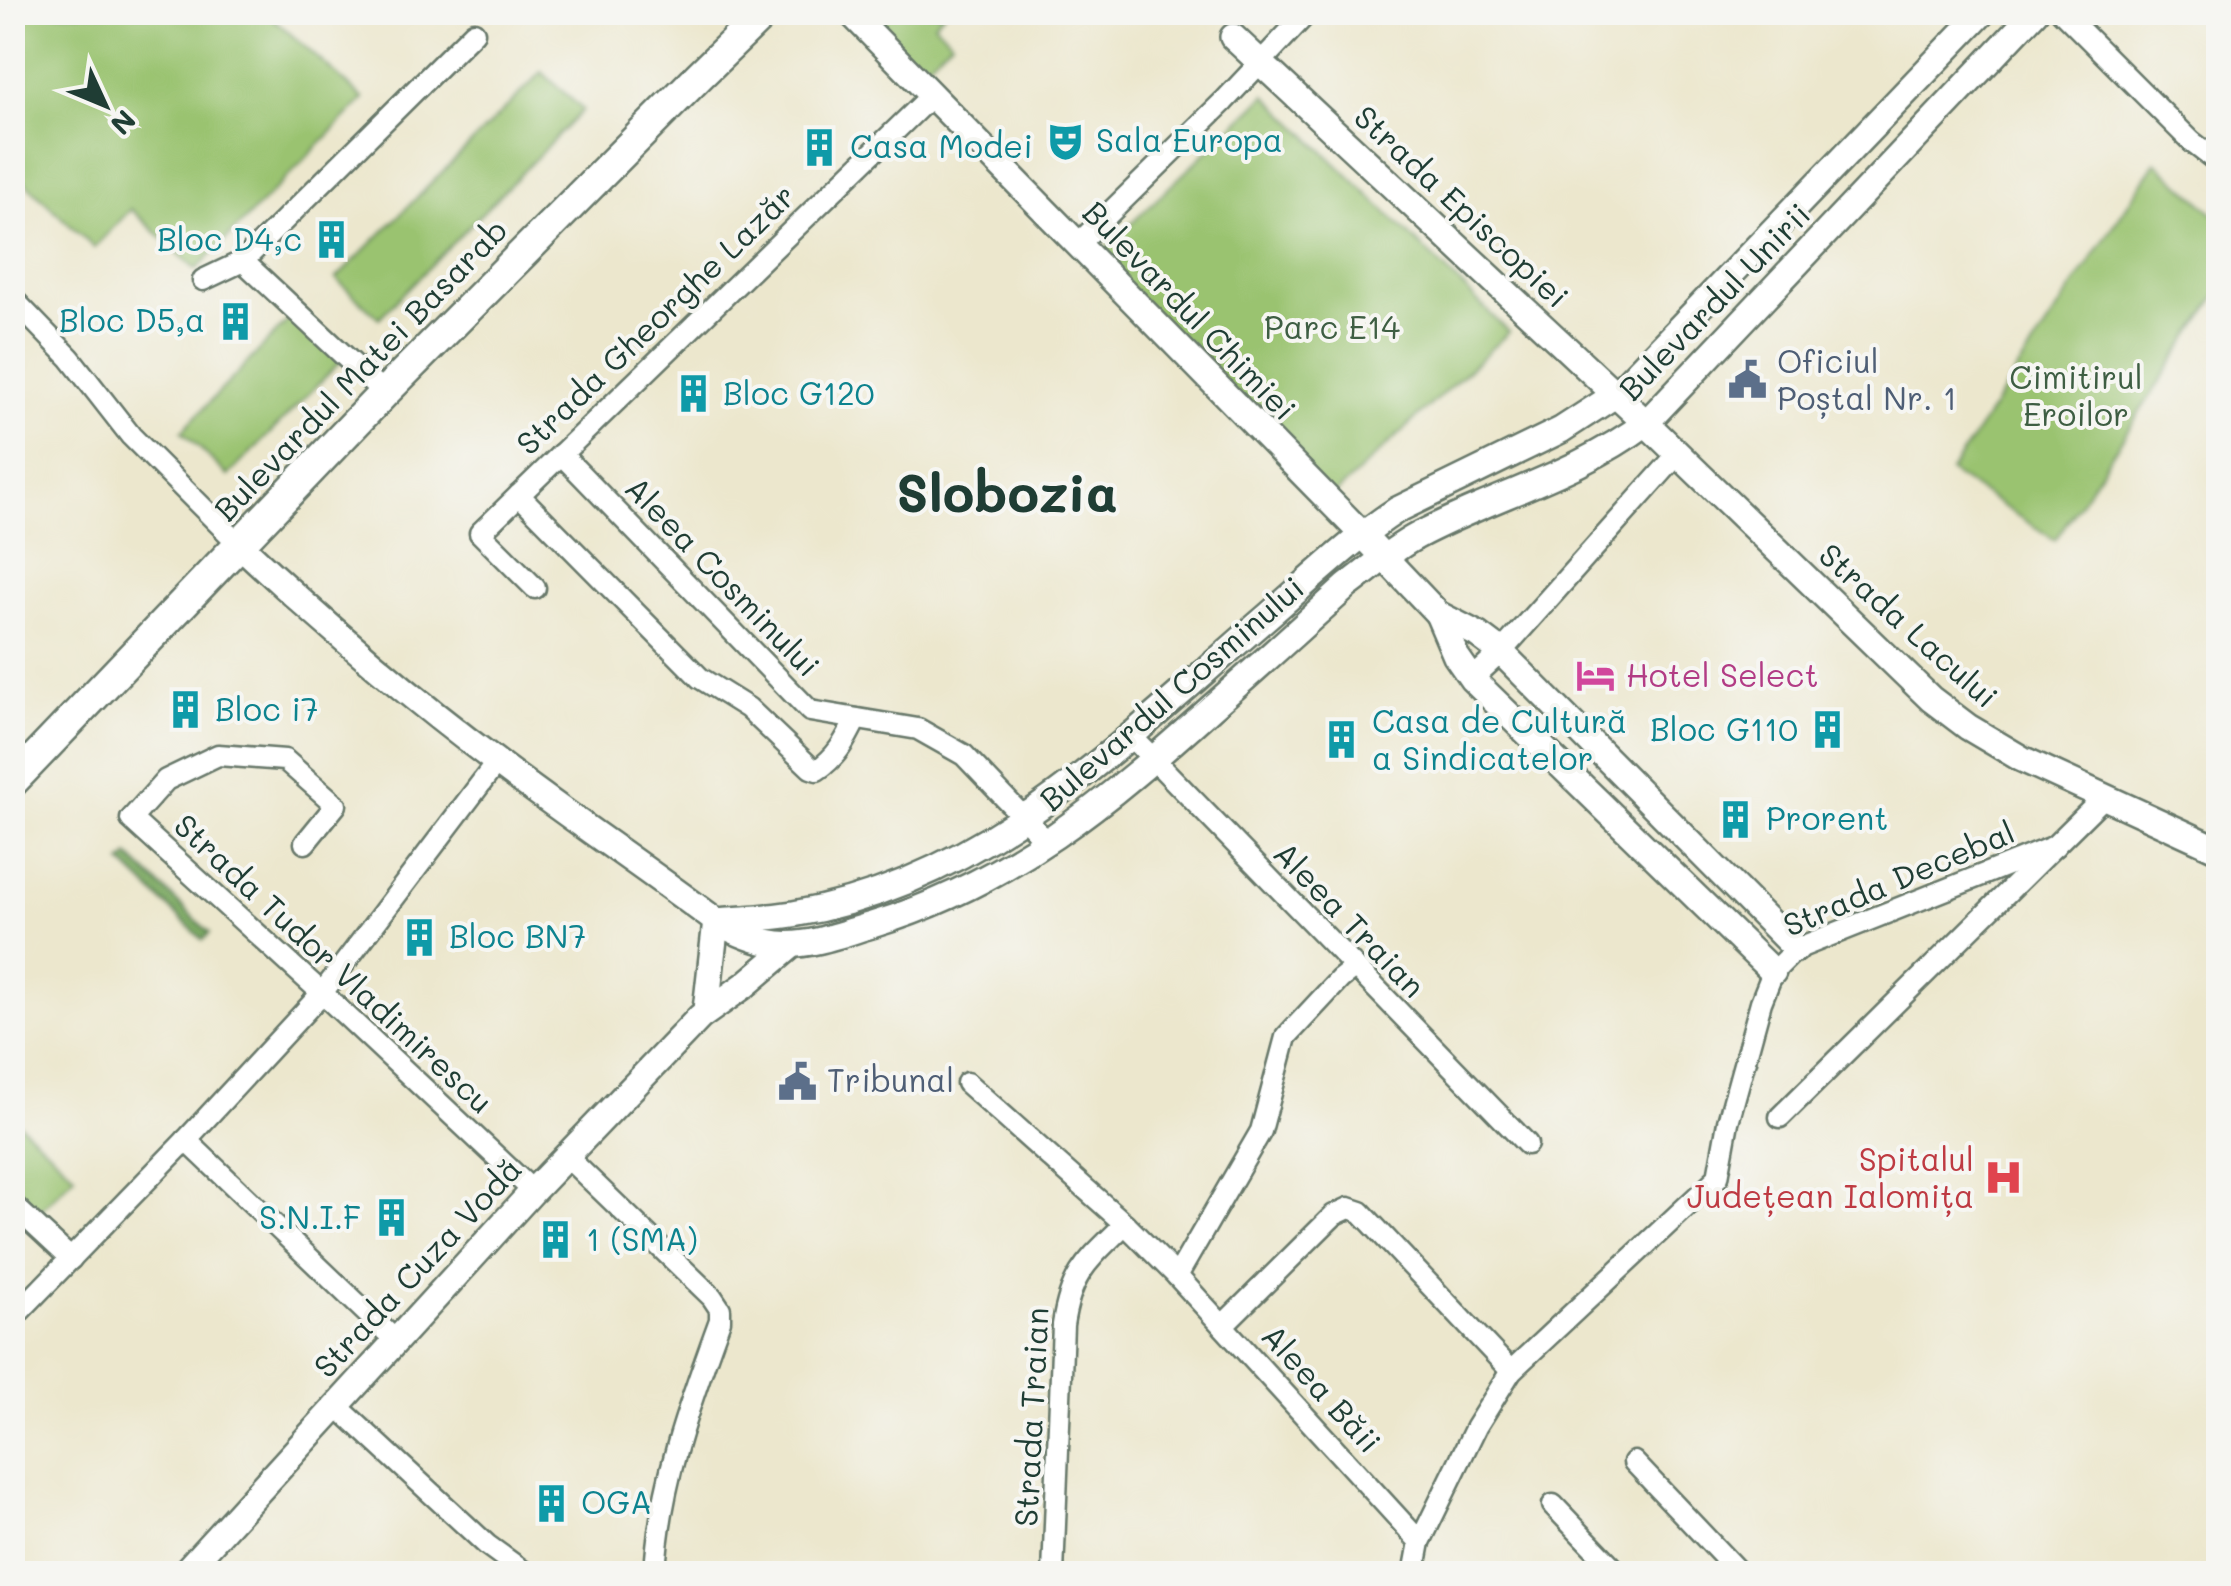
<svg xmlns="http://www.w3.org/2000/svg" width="2231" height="1586" viewBox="0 0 2231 1586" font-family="Mali,sans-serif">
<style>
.green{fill:#9ac36f;stroke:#5c8052;stroke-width:2.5}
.forest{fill:#7ba962;stroke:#4d734b;stroke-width:2.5}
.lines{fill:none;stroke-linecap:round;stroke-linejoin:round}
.minor-casing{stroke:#67786a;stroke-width:25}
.tertiary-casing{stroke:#67786a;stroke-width:30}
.primary-casing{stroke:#67786a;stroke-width:35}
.minor{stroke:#fff;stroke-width:20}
.tertiary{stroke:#fff;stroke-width:25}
.primary{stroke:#fff;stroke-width:30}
.labels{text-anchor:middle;stroke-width:8;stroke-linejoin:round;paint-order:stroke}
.culture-label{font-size:32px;fill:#0d838f;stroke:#f6f6f2;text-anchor:start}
.street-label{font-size:32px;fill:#1f3d34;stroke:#f6f6f2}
.park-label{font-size:32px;fill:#3e5e43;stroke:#f6f6f2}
.service-label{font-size:32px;fill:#4e5e75;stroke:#f6f6f2;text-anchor:start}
.hotel-label{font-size:32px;fill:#b23c85;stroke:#f6f6f2;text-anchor:start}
.health-label{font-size:32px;fill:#be3a42;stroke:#f6f6f2;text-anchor:end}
.town-label{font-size:52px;font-weight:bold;fill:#1f3d34;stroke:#f6f6f2}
</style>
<rect width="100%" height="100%" fill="#f6f6f2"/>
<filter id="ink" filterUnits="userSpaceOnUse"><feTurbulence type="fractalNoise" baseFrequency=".01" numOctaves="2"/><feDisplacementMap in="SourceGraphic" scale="20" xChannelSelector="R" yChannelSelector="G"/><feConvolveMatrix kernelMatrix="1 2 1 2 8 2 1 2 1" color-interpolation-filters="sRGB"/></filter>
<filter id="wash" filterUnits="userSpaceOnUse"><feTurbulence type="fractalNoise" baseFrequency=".0048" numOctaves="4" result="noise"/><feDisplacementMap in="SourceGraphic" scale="40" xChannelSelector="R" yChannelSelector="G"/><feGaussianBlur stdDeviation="2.25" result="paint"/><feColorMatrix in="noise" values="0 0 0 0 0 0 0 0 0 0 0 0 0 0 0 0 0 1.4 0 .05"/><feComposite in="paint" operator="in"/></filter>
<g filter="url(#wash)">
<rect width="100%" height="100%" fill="#ece7cd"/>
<g class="green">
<path d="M 12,13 L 267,13 L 364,99 L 196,270 L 131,209 L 94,248 L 13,171 Z"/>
<path d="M 850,13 L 944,13 L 934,23 L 951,41 L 914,77 Z"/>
<path d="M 542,72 L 583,110 L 379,318 L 336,279 Z"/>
<path d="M 1266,95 L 1509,332 L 1328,500 L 1093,260 Z"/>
<path d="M 2156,162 L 2218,217 L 2218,294 L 2055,540 L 1950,472 Z"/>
<path d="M 296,312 L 344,358 L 228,476 L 182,431 Z"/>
<path d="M 12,1117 L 75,1175 L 37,1214 L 13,1192 Z"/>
</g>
<path class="forest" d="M 129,856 L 210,933 L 203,940 L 122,863 Z"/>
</g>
<g filter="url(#ink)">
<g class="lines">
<defs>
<g id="minor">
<path d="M 2062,12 L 2192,142 L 2218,162"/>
<path d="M 1078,244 L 1224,101 L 1308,12"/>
<path d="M 203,280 L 243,261"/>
<path d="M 12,298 L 70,358 L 131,436 L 240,545"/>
<path d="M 384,393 L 243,261 L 474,32"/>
<path d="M 561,454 L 810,711 L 918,729 L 964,755 L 1048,843"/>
<path d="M 519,495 L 700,678 L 748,708 L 811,768 L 817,770 C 836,758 846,740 856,719"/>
<path d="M 535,588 L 480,533 L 931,96"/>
<path d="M 1472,679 L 1501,652 L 1677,455"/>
<path d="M 1131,736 L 1527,1144"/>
<path d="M 305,843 L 336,805 L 285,760 L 218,755 L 166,780 L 131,819 L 322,993 L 533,1191"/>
<path d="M 967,1083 L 1125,1224 L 1177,1276 L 1420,1542"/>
<path d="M 1780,1117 L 2104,797"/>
<path d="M 186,1140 L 395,1340"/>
<path d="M 566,1156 L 712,1297 L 720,1309 L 720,1320 C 690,1402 659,1486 655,1574"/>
<path d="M 12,1204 L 71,1259"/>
<path d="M 1177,1276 L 1261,1131 L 1286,1037 L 1340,979 L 1354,968"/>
<path d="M 12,1319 L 186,1140 L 322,993 L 497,762"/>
<path d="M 1223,1325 L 1334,1215 L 1349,1208 L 1361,1212 L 1511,1371"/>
<path d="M 336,1405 L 487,1545 L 527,1574"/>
<path d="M 1634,1462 L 1740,1574"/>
<path d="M 1553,1505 L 1619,1574"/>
<path d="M 1053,1574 L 1063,1325 C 1071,1271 1089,1260 1125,1224"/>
<path d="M 1414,1574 L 1420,1542 L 1476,1427 L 1511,1371 L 1718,1177 L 1728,1122 L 1761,1002 L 1773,972 L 1796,949 L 2055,846"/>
</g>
<g id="tertiary">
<path d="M 850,12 L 1363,535 L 1438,614 L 1477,634 L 1501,652 L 1796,949"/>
<path d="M 1233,37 L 1646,423 L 1931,699 L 1968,727 L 2022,759 L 2218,849"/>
<path d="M 240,545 C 322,622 408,696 498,763 C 569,817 644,867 716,921 C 781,959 808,944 875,924 C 1011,883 1108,801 1211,708 C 1257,668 1302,627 1347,586 C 1370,569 1391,550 1417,536 C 1492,496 1577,475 1646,423 L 2035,12"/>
<path d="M 1438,614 L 1456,656 L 1472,679 L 1773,972"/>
<path d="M 717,921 C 742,919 768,918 793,914 C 988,882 1125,739 1268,616 C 1310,580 1351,540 1397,510 L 1561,430 L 1615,395 L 1983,12"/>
<path d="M 706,1010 L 716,921"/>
<path d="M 183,1574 L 533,1191 L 700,1017 L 745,985 L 791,946"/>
</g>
<path id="primary" d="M 12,782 L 384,393 L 700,75 L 765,12"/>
</defs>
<use href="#minor" class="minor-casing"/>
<use href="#tertiary" class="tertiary-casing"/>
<use href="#primary" class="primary-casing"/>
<use href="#minor" class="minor"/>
<use href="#tertiary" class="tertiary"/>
<use href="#primary" class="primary"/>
</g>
</g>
<defs>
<symbol id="theatre-bare" viewBox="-9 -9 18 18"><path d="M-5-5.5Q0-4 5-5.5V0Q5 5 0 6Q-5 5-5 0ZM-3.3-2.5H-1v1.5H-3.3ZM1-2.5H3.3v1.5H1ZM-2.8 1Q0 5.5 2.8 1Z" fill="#0f9aa8" stroke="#f6f6f2" stroke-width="2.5" paint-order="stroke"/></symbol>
<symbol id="building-bare" viewBox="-9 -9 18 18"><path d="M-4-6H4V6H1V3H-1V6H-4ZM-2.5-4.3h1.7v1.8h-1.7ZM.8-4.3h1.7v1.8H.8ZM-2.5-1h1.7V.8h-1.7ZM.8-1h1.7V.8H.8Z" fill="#0f9aa8" stroke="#f6f6f2" stroke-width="2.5" paint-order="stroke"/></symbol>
<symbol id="civic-bare" viewBox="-9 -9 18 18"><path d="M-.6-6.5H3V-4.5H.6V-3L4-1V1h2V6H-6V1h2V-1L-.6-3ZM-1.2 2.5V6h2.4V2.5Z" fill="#5c6f8a" stroke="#f6f6f2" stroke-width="2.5" paint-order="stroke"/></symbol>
<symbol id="hotel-bare" viewBox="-9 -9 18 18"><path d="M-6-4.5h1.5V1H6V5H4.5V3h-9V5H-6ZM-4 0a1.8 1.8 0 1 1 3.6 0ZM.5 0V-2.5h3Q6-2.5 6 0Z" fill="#d1479c" stroke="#f6f6f2" stroke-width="2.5" paint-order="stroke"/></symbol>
<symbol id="hospital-bare" viewBox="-9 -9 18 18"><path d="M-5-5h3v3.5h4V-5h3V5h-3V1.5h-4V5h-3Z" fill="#e0444e" stroke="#f6f6f2" stroke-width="2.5" paint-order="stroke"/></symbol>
</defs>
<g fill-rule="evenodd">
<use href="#theatre-bare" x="1038" y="114" width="55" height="55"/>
<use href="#building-bare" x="792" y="120" width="55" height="55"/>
<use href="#building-bare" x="304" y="212" width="55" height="55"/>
<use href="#building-bare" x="208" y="294" width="55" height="55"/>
<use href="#civic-bare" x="1720" y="352" width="55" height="55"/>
<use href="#building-bare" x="666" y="366" width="55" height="55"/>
<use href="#hotel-bare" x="1568" y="648" width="55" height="55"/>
<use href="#building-bare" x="158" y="682" width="55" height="55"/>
<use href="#building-bare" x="1800" y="702" width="55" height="55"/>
<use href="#building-bare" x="1314" y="712" width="55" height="55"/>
<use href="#building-bare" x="1708" y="792" width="55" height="55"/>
<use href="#building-bare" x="392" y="910" width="55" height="55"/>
<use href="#civic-bare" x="770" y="1054" width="55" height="55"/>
<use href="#hospital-bare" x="1976" y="1150" width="55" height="55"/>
<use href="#building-bare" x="364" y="1190" width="55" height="55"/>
<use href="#building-bare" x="528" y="1212" width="55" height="55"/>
<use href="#building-bare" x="524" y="1476" width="55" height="55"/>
</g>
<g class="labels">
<g class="culture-label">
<text x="1096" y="152">Sala Europa</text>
<text x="850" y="158">Casa Modei</text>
<text x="302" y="251" text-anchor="end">Bloc D4,c</text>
<text x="205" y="332" text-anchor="end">Bloc D5,a</text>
<text x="723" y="405">Bloc G120</text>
<text x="215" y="721">Bloc i7</text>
<text x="1372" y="733">Casa de Cultură<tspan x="1372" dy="37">a Sindicatelor</tspan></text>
<text x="1798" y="741" text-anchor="end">Bloc G110</text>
<text x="1766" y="830">Prorent</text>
<text x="449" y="948">Bloc BN7</text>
<text x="361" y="1229" text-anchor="end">S.N.I.F</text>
<text x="586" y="1251">1 (SMA)</text>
<text x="581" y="1514">OGA</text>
</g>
<g class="street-label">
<text transform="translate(1461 207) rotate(43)" y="11">Strada Episcopiei</text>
<text transform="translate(1715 302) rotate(-46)" y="11">Bulevardul Unirii</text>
<text transform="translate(1189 311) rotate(46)" y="11">Bulevardul Chimiei</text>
<text transform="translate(656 320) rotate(-44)" y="11">Strada Gheorghe Lazăr</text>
<text transform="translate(361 370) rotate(-46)" y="11">Bulevardul Matei Basarab</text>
<text transform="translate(722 577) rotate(46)" y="11">Aleea Cosminului</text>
<text transform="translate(1908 626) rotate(42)" y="11">Strada Lacului</text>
<text transform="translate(1172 694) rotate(-41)" y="11">Bulevardul Cosminului</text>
<text transform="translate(1899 879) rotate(-23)" y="11">Strada Decebal</text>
<text transform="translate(1349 920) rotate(46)" y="11">Aleea Traian</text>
<text transform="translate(333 964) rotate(43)" y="11">Strada Tudor Vladimirescu</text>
<text transform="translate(418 1268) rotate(-47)" y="11">Strada Cuza Vodă</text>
<text transform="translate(1321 1389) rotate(48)" y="11">Aleea Băii</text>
<text transform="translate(1032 1417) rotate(-87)" y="11">Strada Traian</text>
</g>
<g class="park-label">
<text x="1332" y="339">Parc E14</text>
<text x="2076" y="389">Cimitirul<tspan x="2076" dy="37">Eroilor</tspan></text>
</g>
<g class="service-label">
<text x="1777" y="373">Oficiul<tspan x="1777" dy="37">Poștal Nr. 1</tspan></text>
<text x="827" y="1092">Tribunal</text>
</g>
<g class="hotel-label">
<text x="1626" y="687">Hotel Select</text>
</g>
<g class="health-label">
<text x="1974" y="1171">Spitalul<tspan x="1974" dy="37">Județean Ialomița</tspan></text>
</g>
<g class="town-label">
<text x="1007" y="512">Slobozia</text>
</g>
</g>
<rect width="2231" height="1586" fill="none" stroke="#f6f6f2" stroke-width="50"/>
<g transform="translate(105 105) rotate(134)" stroke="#f6f6f2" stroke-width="8" paint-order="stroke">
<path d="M0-8L18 38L0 25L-18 38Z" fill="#1f3d34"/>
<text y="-15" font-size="28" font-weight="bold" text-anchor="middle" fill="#1f3d34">N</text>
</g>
</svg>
